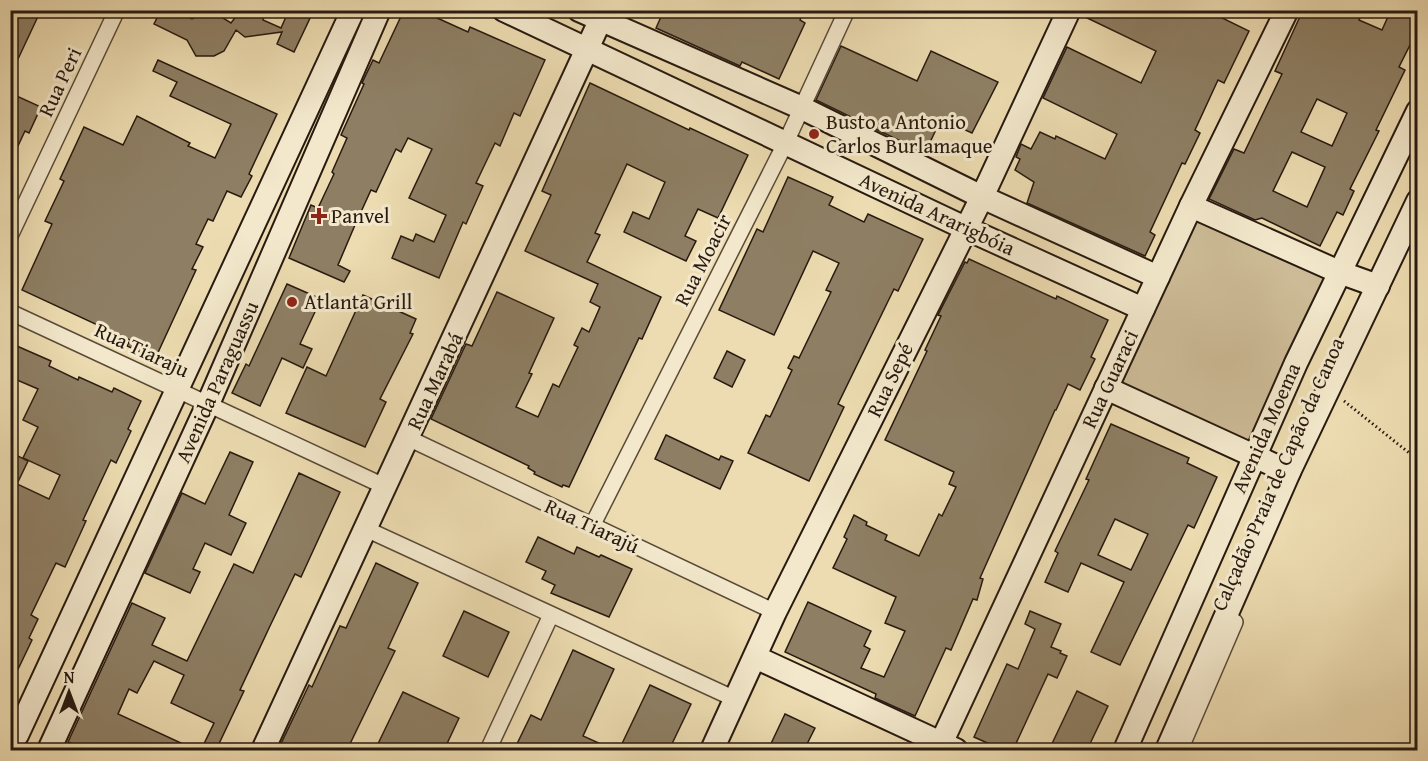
<svg xmlns="http://www.w3.org/2000/svg" width="1428" height="761" viewBox="0 0 1428 761" font-family="'Gentium Book Plus',serif">
<style>
.green{fill:#ccbb96;stroke:#7a6a53;stroke-width:1.5}
.building{fill:#8e7f64;stroke:#281a10;stroke-width:1.5;fill-rule:evenodd}
.lines{fill:none;stroke-linecap:round;stroke-linejoin:round}
.street-casing{stroke:#594a38;stroke-width:18}
.secondary-casing{stroke:#281a10;stroke-width:26}
.path{stroke:#281a10;stroke-width:3;stroke-dasharray:1.5 3;stroke-linecap:butt}
.street{stroke:#f3e8cc;stroke-width:15}
.secondary{stroke:#f3e8cc;stroke-width:22}
.poi-dot{fill:#8f2418;stroke:#f3e8cc;stroke-width:2}
.labels{text-anchor:middle;stroke-width:6;stroke-linejoin:round;paint-order:stroke}
.street-label{font-size:21px;fill:#281a10;stroke:#f3e8cc}
.poi-label{font-size:21px;fill:#281a10;stroke:#f3e8cc;text-anchor:start}
</style>
<rect width="100%" height="100%" fill="#eddcb1"/>
<filter id="stains"><feTurbulence type="fractalNoise" baseFrequency=".00333" numOctaves="4"/><feColorMatrix values="0 0 0 0 .2 0 0 0 0 .09 0 0 0 0 .02 0 0 0 .5 -.17"/></filter>
<radialGradient id="worn" r=".72"><stop offset=".6" stop-color="#630" stop-opacity="0"/><stop offset="1" stop-color="#630" stop-opacity=".3"/></radialGradient>
<path class="green" d="M 1196,216 L 1326,276 L 1251,447 L 1121,385 Z"/>
<g class="building">
<path d="M 10,10 L 41,10 L 10,76 Z"/>
<path d="M 161,10 L 174,10 L 192,19 L 203,13 L 215,13 L 231,23 L 241,10 L 257,10 L 263,15 L 263,20 L 281,28 L 289,10 L 299,10 L 311,16 L 294,52 L 277,44 L 282,32 L 245,37 L 236,30 L 224,51 L 214,56 L 196,56 L 187,40 L 154,24 Z"/>
<path d="M 404,10 L 438,10 L 435,17 L 468,32 L 470,27 L 545,60 L 520,116 L 514,113 L 500,146 L 495,143 L 476,183 L 483,186 L 466,224 L 463,222 L 439,278 L 392,258 L 401,236 L 413,241 L 416,234 L 434,242 L 446,215 L 409,198 L 432,149 L 408,138 L 401,152 L 396,149 L 376,192 L 371,190 L 355,225 L 338,265 L 350,271 L 344,282 L 289,258 L 311,205 L 318,208 L 334,174 L 332,172 L 347,138 L 341,135 L 364,84 L 362,83 L 373,60 L 379,63 Z"/>
<path d="M 664,10 L 804,10 L 800,20 L 805,23 L 779,79 L 742,62 L 740,66 L 656,28 Z"/>
<path d="M 1082,10 L 1206,10 L 1249,31 L 1224,83 L 1218,80 L 1195,130 L 1200,133 L 1185,164 L 1182,163 L 1150,232 L 1155,235 L 1145,256 L 1027,203 L 1034,182 L 1015,170 L 1020,159 L 1016,157 L 1021,144 L 1031,149 L 1040,132 L 1055,139 L 1056,136 L 1105,159 L 1117,134 L 1043,98 L 1067,47 L 1141,83 L 1156,51 L 1081,15 Z"/>
<path d="M 1303,10 L 1363,10 L 1359,20 L 1382,30 L 1391,10 L 1418,10 L 1418,29 L 1399,67 L 1405,70 L 1376,130 L 1379,131 L 1350,189 L 1354,191 L 1343,215 L 1337,212 L 1320,246 L 1262,218 L 1255,220 L 1209,199 L 1234,149 L 1244,153 L 1282,74 L 1275,71 ZM 1317,99 L 1347,113 L 1332,146 L 1301,132 ZM 1292,152 L 1325,167 L 1307,207 L 1273,191 Z"/>
<path d="M 841,46 L 917,81 L 931,51 L 998,82 L 972,133 L 941,119 L 925,153 L 816,100 Z"/>
<path d="M 158,60 L 277,114 L 249,174 L 252,176 L 241,197 L 227,191 L 213,221 L 208,219 L 196,244 L 203,247 L 192,269 L 196,270 L 155,359 L 127,346 L 130,340 L 22,290 L 52,224 L 45,221 L 64,181 L 60,179 L 84,127 L 123,145 L 137,116 L 190,143 L 188,146 L 215,158 L 231,124 L 170,96 L 177,82 L 153,71 Z"/>
<path d="M 590,83 L 689,130 L 690,128 L 748,155 L 718,218 L 698,209 L 685,236 L 696,241 L 686,261 L 624,232 L 633,212 L 649,219 L 665,182 L 627,164 L 595,233 L 600,235 L 587,262 L 661,297 L 642,339 L 639,338 L 569,487 L 563,485 L 562,487 L 534,474 L 535,472 L 528,468 L 529,466 L 431,419 L 466,344 L 472,346 L 497,292 L 554,318 L 529,373 L 532,374 L 516,407 L 538,417 L 553,384 L 559,387 L 578,347 L 574,345 L 582,328 L 589,332 L 600,307 L 590,302 L 598,284 L 525,251 L 551,195 L 542,191 Z"/>
<path d="M 10,93 L 41,107 L 29,133 L 25,131 L 10,163 Z"/>
<path d="M 788,177 L 833,197 L 829,205 L 864,222 L 868,214 L 923,239 L 898,291 L 894,289 L 838,404 L 844,407 L 809,481 L 748,453 L 766,415 L 770,417 L 792,370 L 788,368 L 794,356 L 799,358 L 831,292 L 826,290 L 839,263 L 813,251 L 774,335 L 719,310 L 757,229 L 763,232 Z"/>
<path d="M 969,259 L 1056,299 L 1057,296 L 1108,320 L 1091,357 L 1095,359 L 1080,390 L 1068,384 L 1056,410 L 1055,410 L 980,578 L 983,579 L 977,600 L 973,599 L 951,650 L 946,648 L 915,716 L 875,698 L 876,694 L 785,652 L 808,602 L 871,631 L 864,646 L 870,649 L 861,668 L 884,677 L 905,631 L 885,623 L 896,597 L 833,568 L 847,539 L 844,537 L 854,515 L 867,522 L 866,525 L 887,535 L 885,540 L 919,556 L 939,514 L 942,516 L 956,487 L 949,484 L 954,472 L 885,440 L 927,351 L 925,350 L 941,316 L 938,315 L 965,262 L 967,263 Z"/>
<path d="M 287,284 L 321,299 L 300,344 L 312,349 L 303,368 L 282,358 L 260,406 L 232,393 L 246,364 L 249,366 Z"/>
<path d="M 363,295 L 416,319 L 410,333 L 413,334 L 380,399 L 386,402 L 365,447 L 286,413 L 307,367 L 326,376 Z"/>
<path d="M 10,343 L 51,361 L 49,366 L 78,380 L 79,377 L 112,392 L 114,388 L 141,401 L 128,429 L 131,431 L 116,463 L 111,460 L 83,520 L 86,521 L 65,567 L 56,563 L 31,615 L 38,619 L 29,638 L 32,640 L 10,686 L 10,452 L 28,461 L 17,484 L 49,499 L 60,475 L 23,458 L 38,427 L 23,420 L 38,389 L 10,377 Z"/>
<path d="M 727,351 L 745,360 L 732,387 L 714,378 Z"/>
<path d="M 1111,424 L 1189,458 L 1187,463 L 1217,477 L 1194,528 L 1188,525 L 1120,665 L 1091,652 L 1124,582 L 1081,563 L 1068,592 L 1045,582 L 1058,553 L 1055,551 L 1089,480 L 1086,479 ZM 1115,519 L 1148,534 L 1131,570 L 1098,555 Z"/>
<path d="M 666,435 L 719,460 L 721,456 L 733,461 L 720,489 L 655,459 Z"/>
<path d="M 230,452 L 253,462 L 229,515 L 246,523 L 231,555 L 205,543 L 193,569 L 200,572 L 190,593 L 145,573 L 182,493 L 205,504 Z"/>
<path d="M 299,473 L 340,492 L 301,577 L 295,574 L 270,626 L 240,690 L 244,691 L 216,750 L 201,750 L 214,723 L 171,703 L 184,675 L 154,661 L 137,693 L 129,689 L 118,714 L 196,750 L 87,750 L 68,742 L 132,603 L 165,618 L 152,645 L 187,661 L 234,564 L 253,573 Z"/>
<path d="M 538,537 L 574,554 L 577,547 L 599,557 L 601,555 L 632,569 L 609,617 L 551,593 L 555,585 L 542,579 L 546,571 L 526,562 Z"/>
<path d="M 376,563 L 418,583 L 388,648 L 395,651 L 347,750 L 278,750 L 309,685 L 312,687 L 340,626 L 346,628 Z"/>
<path d="M 464,611 L 509,632 L 488,677 L 443,656 Z"/>
<path d="M 1030,611 L 1061,624 L 1051,647 L 1061,651 L 1060,653 L 1067,656 L 1057,678 L 1048,674 L 1013,750 L 1003,750 L 974,737 L 1007,664 L 1018,669 L 1035,629 L 1025,624 Z"/>
<path d="M 573,650 L 614,669 L 583,736 L 614,750 L 514,750 L 531,715 L 541,720 Z"/>
<path d="M 650,685 L 691,704 L 669,750 L 619,750 Z"/>
<path d="M 1077,691 L 1108,706 L 1087,750 L 1049,750 Z"/>
<path d="M 403,692 L 459,718 L 444,750 L 375,750 Z"/>
<path d="M 785,714 L 815,728 L 804,750 L 768,750 Z"/>
</g>
<g class="lines">
<defs>
<g id="street">
<path d="M 10,236 L 117,10"/>
<path d="M 10,312 L 386,487"/>
<path d="M 408,438 L 775,612"/>
<path d="M 592,526 L 786,142 L 847,10"/>
<path d="M 366,529 L 735,699"/>
<path d="M 488,750 L 551,615"/>
<path d="M 1180,750 L 1235,622"/>
</g>
<g id="secondary">
<path d="M 504,10 L 965,228 L 1143,309"/>
<path d="M 579,10 L 802,108 L 982,197 L 1158,277"/>
<path d="M 1191,206 L 1339,272 L 1378,286"/>
<path d="M 1106,388 L 1289,472"/>
<path d="M 755,657 L 956,750"/>
<path d="M 10,738 L 17,735 L 353,10"/>
<path d="M 49,750 L 208,404 L 379,10"/>
<path d="M 263,750 L 605,10"/>
<path d="M 712,750 L 775,612 L 982,197 L 1069,10"/>
<path d="M 938,750 L 1191,206 L 1287,10"/>
<path d="M 1125,750 L 1296,363 L 1418,111"/>
<path d="M 1167,750 L 1289,472 L 1418,201"/>
</g>
</defs>
<use href="#street" class="street-casing"/>
<use href="#secondary" class="secondary-casing"/>
<path class="path" d="M 1344,401 L 1418,460"/>
<use href="#street" class="street"/>
<use href="#secondary" class="secondary"/>
</g>
<g class="poi-dot">
<circle cx="814" cy="134" r="6"/>
<path d="M316 207h6v6h6v6h-6v6h-6v-6h-6v-6h6z"/>
<circle cx="292" cy="302" r="6"/>
</g>
<g class="labels">
<g class="street-label">
<text transform="translate(60 82) rotate(-65)" y="7">Rua Peri</text>
<text transform="translate(937 214) rotate(25)" y="7">Avenida Ararigbóia</text>
<text transform="translate(703 260) rotate(-63)" y="7">Rua Moacir</text>
<text transform="translate(142 350) rotate(25)" y="7">Rua Tiaraju</text>
<text transform="translate(1110 379) rotate(-65)" y="7">Rua Guaraci</text>
<text transform="translate(890 380) rotate(-64)" y="7">Rua Sepé</text>
<text transform="translate(435 381) rotate(-65)" y="7">Rua Marabá</text>
<text transform="translate(217 382) rotate(-66)" y="7">Avenida Paraguassu</text>
<text transform="translate(1266 428) rotate(-66)" y="7">Avenida Moema</text>
<text transform="translate(1278 474) rotate(-66)" y="7">Calçadão Praia de Capão da Canoa</text>
<text transform="translate(592 526) rotate(25)" y="7">Rua Tiarajú</text>
</g>
<g class="poi-label">
<text x="826" y="129">Busto a Antonio<tspan x="826" dy="24">Carlos Burlamaque</tspan></text>
<text x="331" y="223">Panvel</text>
<text x="304" y="309">Atlanta Grill</text>
</g>
</g>
<rect width="1428" height="761" fill="none" stroke="#eddcb1" stroke-width="36"/>
<rect x="12" y="12" width="1404" height="737" fill="none" stroke="#281a10" stroke-width="3"/>
<rect x="18" y="18" width="1392" height="725" fill="none" stroke="#281a10" stroke-width="1.5"/>
<g transform="translate(69 692)" stroke="#f3e8cc" stroke-width="4.5" paint-order="stroke">
<path d="M0-4.5L10 22L0 15L-10 22Z" fill="#281a10"/>
<text y="-9" font-size="16" font-weight="bold" text-anchor="middle" fill="#281a10">N</text>
</g>
<rect width="100%" height="100%" filter="url(#stains)"/>
<rect width="100%" height="100%" fill="url(#worn)"/>
</svg>
